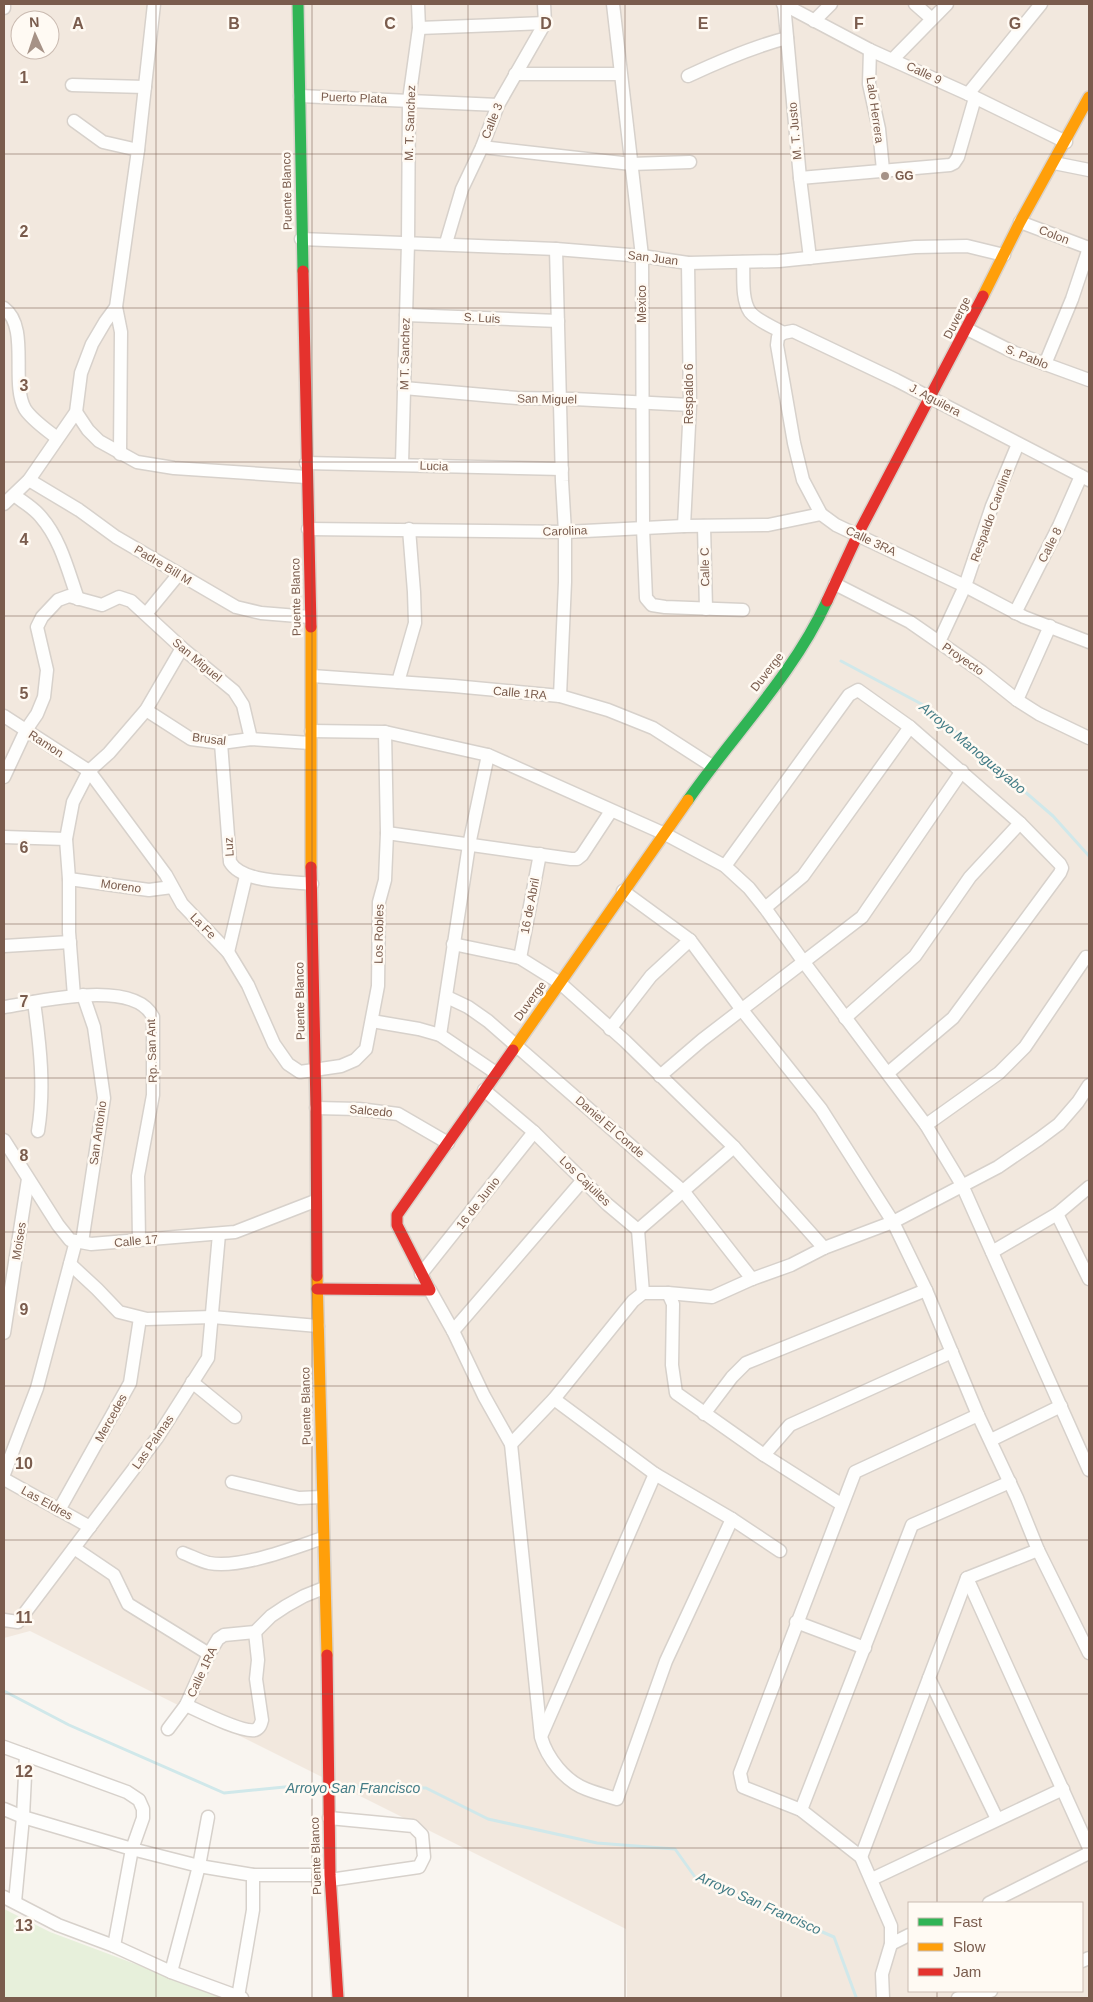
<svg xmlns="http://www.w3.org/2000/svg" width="1093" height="2002" viewBox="0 0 1093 2002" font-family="Helvetica,sans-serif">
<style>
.residential{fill:#f2e8de;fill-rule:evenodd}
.green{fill:#e7f0db}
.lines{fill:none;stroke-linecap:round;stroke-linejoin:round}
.stream{stroke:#d0e8ea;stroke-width:3}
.street-casing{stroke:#d7d1cb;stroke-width:15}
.fast-casing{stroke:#d9d2cb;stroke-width:14}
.slow-casing{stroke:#d9d2cb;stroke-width:14}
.jam-casing{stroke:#d9d2cb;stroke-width:14}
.street{stroke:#fefefd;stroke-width:12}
.fast{stroke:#30b455;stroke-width:11}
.slow{stroke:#ff9f0a;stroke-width:11}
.jam{stroke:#e5322d;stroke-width:11}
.grid{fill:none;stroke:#7a5c4d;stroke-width:1;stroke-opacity:0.55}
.poi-dot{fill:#a69286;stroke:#fffaf3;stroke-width:2}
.labels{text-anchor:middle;stroke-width:5;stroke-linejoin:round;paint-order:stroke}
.street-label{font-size:12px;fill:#7a5c4d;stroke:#fffaf3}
.poi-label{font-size:12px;font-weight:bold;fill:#7a5c4d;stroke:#fffaf3;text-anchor:start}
.water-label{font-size:14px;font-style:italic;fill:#437c86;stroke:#fffaf3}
.grid-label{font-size:16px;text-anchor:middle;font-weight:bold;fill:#7a5c4d;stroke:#fffaf3;stroke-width:5;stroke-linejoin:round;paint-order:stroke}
</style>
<rect width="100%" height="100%" fill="#f9f5f0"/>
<path class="residential" d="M 4,4 L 1089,4 L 1089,1998 L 627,1998 L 626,1929 L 30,1631 L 4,1638 ZM 20,20 L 50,20 L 50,50 L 20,50 ZM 909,1903 L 1082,1903 L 1082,1991 L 909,1991 Z"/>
<path class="green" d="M 4,1909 L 50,1932 L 226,1998 L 4,1998 Z"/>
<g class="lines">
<g class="stream">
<path d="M 841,661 L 927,707 L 1053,816 L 1089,856"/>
<path d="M 4,1691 L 69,1725 L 224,1793 L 305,1785 L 324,1785"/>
<path d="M 335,1786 L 426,1788 L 488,1819 L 597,1843 L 675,1849 L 695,1877 L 834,1937 L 856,1997"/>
</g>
<defs>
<g id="street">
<path d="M 613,4 L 642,256 L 643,528 L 646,598 L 652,605 L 665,607 L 743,610"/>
<path d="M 783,4 L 870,50 L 968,94 L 1066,142"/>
<path d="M 784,4 L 800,178 L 810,258"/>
<path d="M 915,4 L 932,19"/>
<path d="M 4,8 L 4,4"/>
<path d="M 814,21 L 831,4"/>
<path d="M 419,28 L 545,23"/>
<path d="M 870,50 L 869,84 L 879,129 L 883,170"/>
<path d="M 893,59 L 947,4"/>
<path d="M 515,74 L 620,74"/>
<path d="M 688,76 C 720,61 752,47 787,38"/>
<path d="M 72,85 L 145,87"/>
<path d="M 968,94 L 1041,4"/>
<path d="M 300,96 L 498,105"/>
<path d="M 74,121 L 103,142 L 138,150"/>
<path d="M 482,147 L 631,164 L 690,162"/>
<path d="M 1054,163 L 1089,170"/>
<path d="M 800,178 L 950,165 L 954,163 L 958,157 L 975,98"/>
<path d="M 1020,222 L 1089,248"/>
<path d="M 301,239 L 556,249 L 642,256 L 688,263 L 779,261 L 915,247 L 967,246 L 1004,255"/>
<path d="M 446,243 L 462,189 L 482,147 L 498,105 L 545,23 L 544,4"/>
<path d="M 556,249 L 562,481 L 565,532 L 565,582 L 560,696"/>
<path d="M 743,262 C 744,276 741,299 750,312 C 757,321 774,327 783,333"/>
<path d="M 116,307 L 121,332 L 120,454"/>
<path d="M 4,308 C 30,327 10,383 25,409 C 32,420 47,430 57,438"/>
<path d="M 406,315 L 558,321"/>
<path d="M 967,329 L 1015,353 L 1089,380"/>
<path d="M 1045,364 L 1072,299 L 1089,248"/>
<path d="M 404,388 L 517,398 L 574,399 L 690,405"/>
<path d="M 76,412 L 88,430 L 99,441 L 137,462 L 174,468 L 306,477"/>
<path d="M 306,463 L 562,469"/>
<path d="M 402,464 L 408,243 L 409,100 L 419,28 L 418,4"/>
<path d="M 29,480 L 79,510 L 116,537 L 236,607 L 261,613 L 310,617"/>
<path d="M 1089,480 L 896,380 L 793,331 L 783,333 L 778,337 L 777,345 L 794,443 L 803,480 L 821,514 L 836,525 L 965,586 L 1024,617 L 1089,642"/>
<path d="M 14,495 C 23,502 34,508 41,517 C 61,540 68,571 78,599"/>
<path d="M 4,504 L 29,480 L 76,412 L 81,373 L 92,344 L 105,322 L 116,307 L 138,150 L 154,4"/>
<path d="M 684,526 L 690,405 L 688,263"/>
<path d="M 704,526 L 706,609"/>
<path d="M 308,529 L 565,532 L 684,526 L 768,525 L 821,514"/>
<path d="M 835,584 L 910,622 L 982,672 L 1017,700 L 1039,714 L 1089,738"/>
<path d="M 1015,613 L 1059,526 L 1081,476"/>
<path d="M 146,614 L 178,575"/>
<path d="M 939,642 L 965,586 L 992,506 L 1018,444"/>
<path d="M 312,676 L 454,686 L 560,696 L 608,710 L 653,728 L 712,766"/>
<path d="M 398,682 L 415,623 L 414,592 L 409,529"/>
<path d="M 1017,700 L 1050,626"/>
<path d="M 146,710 L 191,739 L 221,743 L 251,739 L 310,743"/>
<path d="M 4,716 L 89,771 L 166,875 L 182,904 L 228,952 L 248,985 L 274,1044 L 288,1064 L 300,1072 L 341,1066 L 355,1060 L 366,1049 L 378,986 L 379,902 L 385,880 L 387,833 L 385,732"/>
<path d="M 311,731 L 385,732 L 488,755 L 665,834 L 725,866 L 749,888 L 765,908 L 803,961 L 926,1125 L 962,1185 L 1089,1470"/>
<path d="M 221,743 L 230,862 C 242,883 289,881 312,884"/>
<path d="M 4,777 L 26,730 L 37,714 L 44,697 L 47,670 L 37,627 L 42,617 L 58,600 L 69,596 L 102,605 L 119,597 L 131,601 L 182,648 L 234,691 L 243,705 L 251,739"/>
<path d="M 387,833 L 571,859 L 577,859 L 582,855 L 611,811"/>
<path d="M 4,837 L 66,839"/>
<path d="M 725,866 L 849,695 L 858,690 L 910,727 L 1020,823"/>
<path d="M 69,879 L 149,890 L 172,887"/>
<path d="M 623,891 L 690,940 L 742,1010 L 821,1109 L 893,1222 L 926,1290 L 978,1415 L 1017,1498 L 1038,1550 L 1089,1653"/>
<path d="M 765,908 L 803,876 L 910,727"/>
<path d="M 453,944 L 520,958 L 560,983 L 625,1041 L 734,1147 L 824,1248"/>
<path d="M 4,946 L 70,942"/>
<path d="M 228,952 L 246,876"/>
<path d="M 520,958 L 540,854"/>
<path d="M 74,996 L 69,932 L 69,879 L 66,839 L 73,802 L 89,771 L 109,753 L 146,710 L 182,648"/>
<path d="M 447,997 L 468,1007 L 488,1021 L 684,1192 L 752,1279"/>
<path d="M 34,1002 C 40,1045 45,1088 38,1131"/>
<path d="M 4,1007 C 38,1002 134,978 153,1017 L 153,1095 L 138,1176 L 139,1240"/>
<path d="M 845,1018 L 915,956 L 970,877 L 1020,823 L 1060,864 L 1062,868 L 1060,873 L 953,1018 L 888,1073"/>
<path d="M 372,1021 L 419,1029 L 440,1035 L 496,1073"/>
<path d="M 610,1029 L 651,976 L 690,940"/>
<path d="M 440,1035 L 469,845 L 488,755"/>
<path d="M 660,1076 L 702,1040 L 862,917 L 962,771"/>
<path d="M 484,1090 L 534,1132 L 607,1204 L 638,1230 L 643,1293"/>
<path d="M 316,1108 L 359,1109 L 398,1114 L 448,1143"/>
<path d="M 926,1125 L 999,1073 L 1025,1047 L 1086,957"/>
<path d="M 4,1140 L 58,1225 L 70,1240 L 91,1244 L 235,1232 L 315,1201"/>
<path d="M 1057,1214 L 1089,1279"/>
<path d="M 638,1230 L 734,1147"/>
<path d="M 82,1242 L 104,1098 L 94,1027 L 83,995"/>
<path d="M 992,1252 L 1057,1214 L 1089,1187"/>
<path d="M 70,1264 L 97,1289 L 119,1312 L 147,1319 L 212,1317 L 318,1326"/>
<path d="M 421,1274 L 534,1132"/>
<path d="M 430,1290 L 453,1331 L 484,1396 L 511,1444 L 541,1737 C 547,1758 565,1781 586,1789 C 596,1793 607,1796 617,1799 L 666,1661 L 732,1519 L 655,1474 L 554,1399"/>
<path d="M 668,1293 L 673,1304 L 672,1365 L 676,1393 L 764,1455 L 841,1504"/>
<path d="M 453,1331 L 583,1180"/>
<path d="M 4,1333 L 28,1179"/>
<path d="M 192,1382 L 235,1417"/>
<path d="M 704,1414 L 732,1377 L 746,1363 L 926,1290"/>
<path d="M 991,1440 L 1061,1406"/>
<path d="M 511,1444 L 554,1399 L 633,1301 L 643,1293 L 668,1293 L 712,1297 L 752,1279 L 791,1265 L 824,1248 L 893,1222 L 998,1167 L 1039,1139 L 1059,1124 L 1078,1102 L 1089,1085"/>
<path d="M 764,1455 L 790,1425 L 952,1352"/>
<path d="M 4,1474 L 37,1388 L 76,1241"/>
<path d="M 4,1479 L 90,1527"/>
<path d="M 232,1482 L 299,1498 L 322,1497"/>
<path d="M 59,1510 L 130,1383 L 140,1318"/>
<path d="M 732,1519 L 780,1551"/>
<path d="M 74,1548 L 114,1575 L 128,1604 L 209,1654"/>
<path d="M 183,1553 C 191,1556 200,1561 209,1563 C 240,1569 293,1548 323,1538"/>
<path d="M 967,1578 L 1089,1848"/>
<path d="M 4,1620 L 18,1622 L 157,1438 L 208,1358 L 219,1234"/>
<path d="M 796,1622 L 865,1648"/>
<path d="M 929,1678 L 997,1819"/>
<path d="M 186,1705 C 199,1711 243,1733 255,1730 C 260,1728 261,1724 262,1720 L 256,1679 L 258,1660 L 255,1632"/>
<path d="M 168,1729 L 186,1705 L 209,1654 L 218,1639 L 224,1635 L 255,1632 L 271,1616 L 286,1606 L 304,1596 L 324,1588"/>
<path d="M 542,1734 L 655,1474"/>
<path d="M 4,1747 L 127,1792 L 139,1800 L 143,1809 L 143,1818 L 132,1849 L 114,1946"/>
<path d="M 4,1809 L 23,1817 L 132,1849 L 199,1866 L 253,1875 L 330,1875"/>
<path d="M 801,1810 L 912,1525 L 1010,1482"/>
<path d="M 329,1818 L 413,1826 L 422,1835 L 424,1857 L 419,1867 L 330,1880"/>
<path d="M 861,1857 L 967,1578 L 1038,1550"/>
<path d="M 872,1879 L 1063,1789"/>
<path d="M 4,1897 L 58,1925 L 114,1946 L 171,1972 L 242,1998"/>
<path d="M 15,1902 L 23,1817 L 26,1755"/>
<path d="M 989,1903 L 1089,1853"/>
<path d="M 891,1944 L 909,1935"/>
<path d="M 1082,1961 L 1089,1958"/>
<path d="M 171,1972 L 199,1866 L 208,1817"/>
<path d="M 238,1997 L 253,1910 L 253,1875"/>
<path d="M 883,1998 L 882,1974 L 891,1944 L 891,1926 L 861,1857 L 801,1810 L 743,1787 L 740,1773 L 855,1472 L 978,1415"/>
<path d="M 958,1998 L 991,1991"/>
</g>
<g id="fast">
<path d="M 298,4 L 303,271"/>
<path d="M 688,800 C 734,734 793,675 827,601"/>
</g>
<g id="slow">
<path d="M 983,296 L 1020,222 L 1089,97"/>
<path d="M 311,627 L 311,867"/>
<path d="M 513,1050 L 688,800"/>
<path d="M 317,1276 L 327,1655"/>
</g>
<g id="jam">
<path d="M 303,271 L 311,627"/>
<path d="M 827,601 L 858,534 L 983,296"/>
<path d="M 311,867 L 316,1108 L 317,1276"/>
<path d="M 317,1289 L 430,1290 L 397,1225 L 397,1215 L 513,1050"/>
<path d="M 327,1655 L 330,1875 L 338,1998"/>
</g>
</defs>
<use href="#street" class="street-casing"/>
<use href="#fast" class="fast-casing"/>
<use href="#slow" class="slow-casing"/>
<use href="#jam" class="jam-casing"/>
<use href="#street" class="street"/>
<use href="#fast" class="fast"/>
<use href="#slow" class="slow"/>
<use href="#jam" class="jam"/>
</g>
<path class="grid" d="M 156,4 L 156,1998M 312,4 L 312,1998M 468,4 L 468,1998M 625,4 L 625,1998M 781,4 L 781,1998M 937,4 L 937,1903M 4,154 L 1089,154M 4,308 L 1089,308M 4,462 L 1089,462M 4,616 L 1089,616M 4,770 L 1089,770M 4,924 L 1089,924M 4,1078 L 1089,1078M 4,1232 L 1089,1232M 4,1386 L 1089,1386M 4,1540 L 1089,1540M 4,1694 L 1089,1694M 4,1848 L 1089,1848M 937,1991 L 937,1998"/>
<circle class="poi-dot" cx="885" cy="176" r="5"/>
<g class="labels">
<g class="street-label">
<text transform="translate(924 73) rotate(25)" y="4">Calle 9</text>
<text transform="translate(354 98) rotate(2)" y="4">Puerto Plata</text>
<text transform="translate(875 110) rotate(82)" y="4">Lalo Herrera</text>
<text transform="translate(492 121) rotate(-68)" y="4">Calle 3</text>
<text transform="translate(410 123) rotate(-88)" y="4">M. T. Sanchez</text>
<text transform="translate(795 131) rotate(-95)" y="4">M. T. Justo</text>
<text transform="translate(287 191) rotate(-91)" y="4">Puente Blanco</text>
<text transform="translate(1054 235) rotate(21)" y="4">Colon</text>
<text transform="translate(653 258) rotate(7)" y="4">San Juan</text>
<text transform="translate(642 304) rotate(-90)" y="4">Mexico</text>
<text transform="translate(482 318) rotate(3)" y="4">S. Luis</text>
<text transform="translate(957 318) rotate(-63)" y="4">Duverge</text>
<text transform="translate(405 354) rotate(-89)" y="4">M T. Sanchez</text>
<text transform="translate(1027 357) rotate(22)" y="4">S. Pablo</text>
<text transform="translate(689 394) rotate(-90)" y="4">Respaldo 6</text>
<text transform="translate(547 399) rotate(1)" y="4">San Miguel</text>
<text transform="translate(935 400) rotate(28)" y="4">J. Aguilera</text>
<text transform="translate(434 466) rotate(2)" y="4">Lucia</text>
<text transform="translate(991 515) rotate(-70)" y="4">Respaldo Carolina</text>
<text transform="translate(565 531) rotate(-2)" y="4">Carolina</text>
<text transform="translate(871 541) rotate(25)" y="4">Calle 3RA</text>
<text transform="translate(1050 545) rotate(-63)" y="4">Calle 8</text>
<text transform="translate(163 565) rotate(31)" y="4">Padre Bill M</text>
<text transform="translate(705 567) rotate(-91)" y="4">Calle C</text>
<text transform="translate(296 597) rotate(-91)" y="4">Puente Blanco</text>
<text transform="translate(963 659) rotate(35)" y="4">Proyecto</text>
<text transform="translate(197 660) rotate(40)" y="4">San Miguel</text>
<text transform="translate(767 672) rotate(-52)" y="4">Duverge</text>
<text transform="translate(520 693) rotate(5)" y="4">Calle 1RA</text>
<text transform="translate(209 739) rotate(7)" y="4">Brusal</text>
<text transform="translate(46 744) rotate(33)" y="4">Ramon</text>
<text transform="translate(229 847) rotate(-94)" y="4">Luz</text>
<text transform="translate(121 886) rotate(8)" y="4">Moreno</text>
<text transform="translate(530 906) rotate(-79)" y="4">16 de Abril</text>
<text transform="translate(203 926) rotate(46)" y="4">La Fe</text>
<text transform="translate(379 934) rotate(-89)" y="4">Los Robles</text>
<text transform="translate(300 1001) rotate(-91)" y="4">Puente Blanco</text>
<text transform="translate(530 1001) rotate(-54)" y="4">Duverge</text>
<text transform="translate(152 1051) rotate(-92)" y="4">Rp. San Ant</text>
<text transform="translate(371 1111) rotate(5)" y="4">Salcedo</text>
<text transform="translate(610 1127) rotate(41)" y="4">Daniel El Conde</text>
<text transform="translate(98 1133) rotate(-82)" y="4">San Antonio</text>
<text transform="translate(585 1181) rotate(44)" y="4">Los Cajuiles</text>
<text transform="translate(478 1203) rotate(-52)" y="4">16 de Junio</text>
<text transform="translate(19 1241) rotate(-81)" y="4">Moises</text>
<text transform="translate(136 1241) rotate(-5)" y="4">Calle 17</text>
<text transform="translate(306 1406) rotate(-91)" y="4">Puente Blanco</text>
<text transform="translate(111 1418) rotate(-61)" y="4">Mercedes</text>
<text transform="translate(153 1442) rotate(-55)" y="4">Las Palmas</text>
<text transform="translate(47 1503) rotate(29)" y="4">Las Eldres</text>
<text transform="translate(202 1672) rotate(-65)" y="4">Calle 1RA</text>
<text transform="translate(316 1856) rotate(-92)" y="4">Puente Blanco</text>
</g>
<g class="poi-label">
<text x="895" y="180">GG</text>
</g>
<g class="water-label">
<text transform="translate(973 748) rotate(40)" y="5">Arroyo Manoguayabo</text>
<text x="353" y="1793">Arroyo San Francisco</text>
<text transform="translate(759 1903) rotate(24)" y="5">Arroyo San Francisco</text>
</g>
</g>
<g class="grid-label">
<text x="78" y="29">A</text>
<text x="234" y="29">B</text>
<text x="390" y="29">C</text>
<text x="546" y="29">D</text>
<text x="703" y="29">E</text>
<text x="859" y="29">F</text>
<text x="1015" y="29">G</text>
<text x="24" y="83">1</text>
<text x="24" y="237">2</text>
<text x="24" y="391">3</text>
<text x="24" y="545">4</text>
<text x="24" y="699">5</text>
<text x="24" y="853">6</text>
<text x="24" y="1007">7</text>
<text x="24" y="1161">8</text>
<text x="24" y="1315">9</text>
<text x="24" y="1469">10</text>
<text x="24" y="1623">11</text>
<text x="24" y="1777">12</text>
<text x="24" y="1931">13</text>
</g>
<rect width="1093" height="2002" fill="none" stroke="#7a5c4d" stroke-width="10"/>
<rect x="908" y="1902" width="175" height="90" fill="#fffaf3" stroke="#cabbb1"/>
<rect x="918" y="1918" width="25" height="8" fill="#30b455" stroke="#cabbb1"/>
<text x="953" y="1927" font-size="15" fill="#7a5c4d">Fast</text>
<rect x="918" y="1943" width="25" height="8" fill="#ff9f0a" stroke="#cabbb1"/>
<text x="953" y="1952" font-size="15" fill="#7a5c4d">Slow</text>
<rect x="918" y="1968" width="25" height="8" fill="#e5322d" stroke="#cabbb1"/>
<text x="953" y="1977" font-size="15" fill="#7a5c4d">Jam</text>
<g transform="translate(35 35) rotate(357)"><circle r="24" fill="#fffaf3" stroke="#cabbb1"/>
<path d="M0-4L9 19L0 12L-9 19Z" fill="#a69286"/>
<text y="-8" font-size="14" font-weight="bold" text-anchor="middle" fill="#7a5c4d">N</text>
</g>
</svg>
